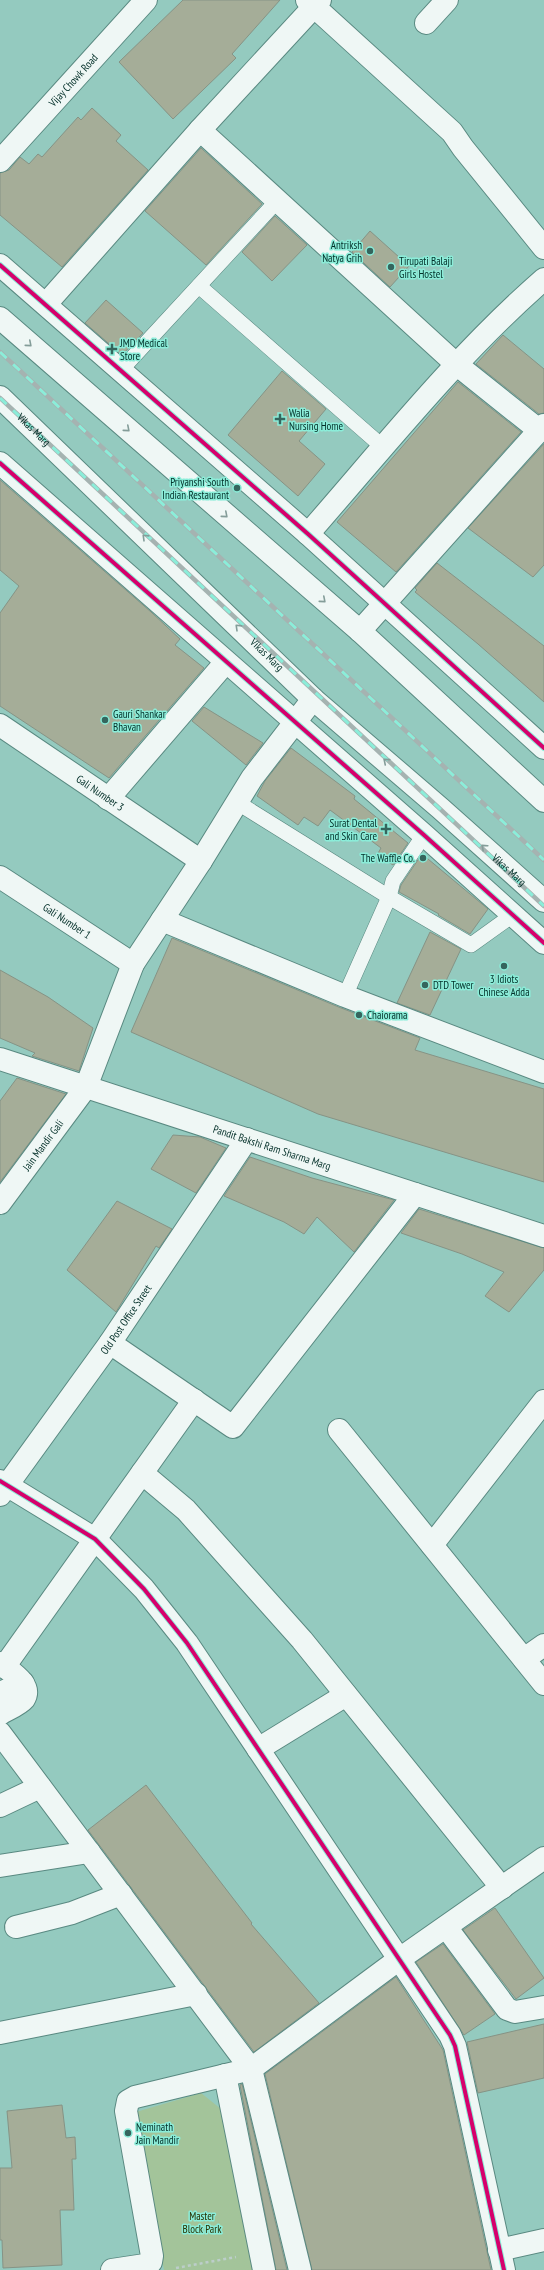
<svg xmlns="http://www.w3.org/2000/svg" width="544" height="2270" viewBox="0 0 544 2270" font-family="'PT Sans Narrow',sans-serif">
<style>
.green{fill:#a3c49a}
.building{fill:#a5ad98;stroke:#869385}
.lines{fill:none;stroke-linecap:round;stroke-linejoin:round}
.service-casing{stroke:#598981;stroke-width:16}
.minor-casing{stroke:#598981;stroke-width:24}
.primary-casing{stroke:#598981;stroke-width:24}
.path{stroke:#bcceca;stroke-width:2.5;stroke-dasharray:3 3;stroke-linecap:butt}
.service{stroke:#eff7f5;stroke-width:15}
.minor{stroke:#eff7f5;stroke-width:22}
.primary{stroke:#eff7f5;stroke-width:22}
.rail-casing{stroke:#a5b3b1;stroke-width:4.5}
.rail{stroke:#8bedd9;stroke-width:3;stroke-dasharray:9;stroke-linecap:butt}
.cycleway-casing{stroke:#8bedd9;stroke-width:6}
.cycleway{stroke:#d6006c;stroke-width:4}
.oneway{stroke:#849d99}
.poi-dot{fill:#35655d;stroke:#8bedd9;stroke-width:1.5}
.labels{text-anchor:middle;stroke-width:3;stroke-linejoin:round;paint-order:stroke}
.street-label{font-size:11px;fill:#022f28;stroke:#8bedd9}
.poi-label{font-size:11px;fill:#022f28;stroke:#8bedd9;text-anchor:start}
.park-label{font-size:11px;fill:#293101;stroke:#8bedd9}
</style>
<rect width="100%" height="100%" fill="#94cabf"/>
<path class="green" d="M 201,2093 L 226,2113 L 258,2270 L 164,2270 L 136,2112 Z"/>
<g class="building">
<path d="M 183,0 L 280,0 L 232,54 L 236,58 L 173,119 L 119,62 Z"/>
<path d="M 92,108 L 121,135 L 116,141 L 148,170 L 62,267 L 0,215 L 0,173 L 9,170 L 20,157 L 29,164 L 38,154 L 42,157 L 78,117 L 81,120 Z"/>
<path d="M 201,148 L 262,204 L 206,265 L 145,211 Z"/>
<path d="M 275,216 L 307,245 L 272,281 L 242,252 Z"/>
<path d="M 370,231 L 409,266 L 390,287 L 352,252 Z"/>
<path d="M 106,300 L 143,333 L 122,355 L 85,323 Z"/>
<path d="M 503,335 L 544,369 L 544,413 L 539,414 L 476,364 Z"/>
<path d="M 282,371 L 326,409 L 299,441 L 325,464 L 298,496 L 228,435 Z"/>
<path d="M 458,382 L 521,432 L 396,572 L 337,522 Z"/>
<path d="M 544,444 L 544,565 L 533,577 L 468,528 Z"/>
<path d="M 0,480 L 151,612 L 180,639 L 175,645 L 204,668 L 109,778 L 0,706 L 0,613 L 19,586 L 0,570 Z"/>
<path d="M 437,563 L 544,646 L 544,702 L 478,644 L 415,592 L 417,590 L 415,588 Z"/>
<path d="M 204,707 L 263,743 L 246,765 L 192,721 Z"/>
<path d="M 291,748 L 355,796 L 354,799 L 408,843 L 393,865 L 377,855 L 381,848 L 330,810 L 318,826 L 304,817 L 298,825 L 257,796 L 265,781 Z"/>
<path d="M 422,854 L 488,909 L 470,934 L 438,915 L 439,914 L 399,892 L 401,885 Z"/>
<path d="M 430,932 L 461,949 L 430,1015 L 397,1003 Z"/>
<path d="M 172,938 L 341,1008 L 420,1038 L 415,1050 L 544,1089 L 544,1182 L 318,1114 L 131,1032 Z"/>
<path d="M 0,970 L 48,997 L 93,1028 L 79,1071 L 32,1056 L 35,1053 L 0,1038 Z"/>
<path d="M 17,1078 L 66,1094 L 0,1182 L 0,1101 Z"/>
<path d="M 173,1135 L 200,1137 L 226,1148 L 196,1193 L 151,1169 Z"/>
<path d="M 250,1157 L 312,1178 L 394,1200 L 354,1252 L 317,1217 L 304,1234 L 284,1222 L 224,1196 Z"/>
<path d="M 117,1201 L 172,1229 L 159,1248 L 156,1246 L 116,1312 L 67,1270 Z"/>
<path d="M 419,1209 L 544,1248 L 544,1270 L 509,1312 L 485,1296 L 504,1272 L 462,1254 L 401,1233 Z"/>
<path d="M 146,1785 L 252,1923 L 251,1924 L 319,2003 L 254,2052 L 88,1830 Z"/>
<path d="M 495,1908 L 544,1978 L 516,1999 L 463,1930 Z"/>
<path d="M 443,1944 L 495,2014 L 464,2035 L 416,1962 Z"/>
<path d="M 396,1977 L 443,2050 L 491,2270 L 312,2270 L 265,2074 Z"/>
<path d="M 544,2024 L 544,2078 L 478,2093 L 467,2042 Z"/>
<path d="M 242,2084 L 287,2270 L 276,2270 L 240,2085 Z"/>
<path d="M 62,2105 L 66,2138 L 75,2137 L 76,2159 L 72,2159 L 74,2210 L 60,2210 L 62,2265 L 3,2268 L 2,2240 L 0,2240 L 0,2168 L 12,2168 L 7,2111 Z"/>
</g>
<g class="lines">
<defs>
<g id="service">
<path d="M 199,286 L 384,448"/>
<path d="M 121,370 L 277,201"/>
<path d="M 238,803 L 389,897 L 471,945 L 514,914"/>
<path d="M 345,996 L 389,897 L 393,881 L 424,835"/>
</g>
<g id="minor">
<path d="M 307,0 L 452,132 L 463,148 L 544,248"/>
<path d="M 426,23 L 447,0"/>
<path d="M 200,130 L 320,0"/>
<path id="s1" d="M 0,161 L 146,0"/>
<path d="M 0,265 L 308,534 L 544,748"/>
<path d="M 46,304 L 200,130 L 456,364 L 540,431"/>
<path d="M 0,463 L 424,835 L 544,943"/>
<path d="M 308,534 C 385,446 457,355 544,279"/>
<path d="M 360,631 L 544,425"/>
<path id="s2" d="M 0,725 L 201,861"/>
<path d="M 108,799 L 225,663"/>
<path id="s3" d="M 0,877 L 133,964"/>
<path d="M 162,920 L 345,996 L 544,1072"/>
<path id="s4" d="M 0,1059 L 544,1236"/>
<path id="s5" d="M 0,1203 L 86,1087 L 133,964 L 201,861 L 252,778 L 313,699"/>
<path d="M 110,1343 L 233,1427 L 415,1194"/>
<path d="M 339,1430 L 544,1684"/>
<path d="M 142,1473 L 186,1510 L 302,1640 L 502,1888"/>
<path d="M 0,1481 L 95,1539 L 144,1589 L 187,1643 L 450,2035 L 455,2046 L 504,2270"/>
<path id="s6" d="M 0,1495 L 110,1343 L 247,1139"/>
<path d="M 432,1545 L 544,1401"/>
<path d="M 524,1659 L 544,1645"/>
<path d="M 0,1663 C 9,1671 33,1684 24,1699 C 19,1705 6,1710 0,1714"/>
<path d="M 4,1667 L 194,1400"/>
<path d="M 0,1693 L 23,1683"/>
<path d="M 0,1733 L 251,2069 L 300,2270"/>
<path d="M 258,1749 L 346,1695"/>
<path d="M 0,1806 L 40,1787"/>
<path d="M 0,1866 L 89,1852"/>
<path d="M 16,1927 L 72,1913 L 121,1894"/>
<path d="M 446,1927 L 507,2009 L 515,2012 L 544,2007"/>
<path d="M 0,2033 L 196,1994"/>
<path d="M 225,2075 L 264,2270"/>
<path d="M 499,2250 L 544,2240"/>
<path d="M 112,2270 L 145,2265 L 151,2262 L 152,2256 L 126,2111 L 128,2101 L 135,2097 L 251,2069 L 398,1960 L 544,1858"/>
</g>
<g id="primary">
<path d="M 0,318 L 360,631 L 544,801"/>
<path id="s7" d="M 0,397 L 313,699 L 440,808 L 544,901"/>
</g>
</defs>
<use href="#service" class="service-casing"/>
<use href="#minor" class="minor-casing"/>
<use href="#primary" class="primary-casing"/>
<path class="path" d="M 176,2268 L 236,2257"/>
<use href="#service" class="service"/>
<use href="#minor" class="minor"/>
<use href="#primary" class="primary"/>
<defs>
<g id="rail">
<path d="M 0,352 L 544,860"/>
<path d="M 0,398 L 544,906"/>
</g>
</defs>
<use href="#rail" class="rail-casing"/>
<use href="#rail" class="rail"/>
<defs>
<g id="cycleway">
<path d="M 0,265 L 308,534 L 544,748"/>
<path d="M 0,463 L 424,835 L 544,943"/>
<path d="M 0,1481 L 95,1539 L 144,1589 L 187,1643 L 450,2035 L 455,2046 L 504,2270"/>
</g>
</defs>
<use href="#cycleway" class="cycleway-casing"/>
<use href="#cycleway" class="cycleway"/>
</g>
<defs><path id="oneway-chevron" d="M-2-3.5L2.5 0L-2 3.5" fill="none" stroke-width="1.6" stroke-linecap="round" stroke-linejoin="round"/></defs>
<g class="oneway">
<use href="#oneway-chevron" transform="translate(29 344) rotate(41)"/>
<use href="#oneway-chevron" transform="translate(127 429) rotate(41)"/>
<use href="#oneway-chevron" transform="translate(225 515) rotate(41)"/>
<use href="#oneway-chevron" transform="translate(145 537) rotate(-136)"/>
<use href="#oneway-chevron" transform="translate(323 600) rotate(41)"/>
<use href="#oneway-chevron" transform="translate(238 627) rotate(-136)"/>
<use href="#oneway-chevron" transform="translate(386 761) rotate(-140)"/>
<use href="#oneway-chevron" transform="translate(484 847) rotate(-138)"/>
</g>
<g class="poi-dot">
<circle cx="370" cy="251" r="4"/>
<circle cx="391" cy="267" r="4"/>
<path d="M110 343h4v4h4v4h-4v4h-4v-4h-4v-4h4z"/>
<path d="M278 413h4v4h4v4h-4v4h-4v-4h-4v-4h4z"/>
<circle cx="237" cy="488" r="4"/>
<circle cx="105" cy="720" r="4"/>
<path d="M384 823h4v4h4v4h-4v4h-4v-4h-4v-4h4z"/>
<circle cx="423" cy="858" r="4"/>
<circle cx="504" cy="966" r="4"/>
<circle cx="425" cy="985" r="4"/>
<circle cx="359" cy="1015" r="4"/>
<circle cx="128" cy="2133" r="4"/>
</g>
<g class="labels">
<g class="street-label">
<text dy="4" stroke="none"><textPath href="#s1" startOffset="109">Vijay Chowk Road</textPath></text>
<text dy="4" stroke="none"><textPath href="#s7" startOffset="47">Vikas Marg</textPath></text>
<text dy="4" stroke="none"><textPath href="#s7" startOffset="371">Vikas Marg</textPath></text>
<text dy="4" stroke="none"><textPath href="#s2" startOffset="121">Gali Number 3</textPath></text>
<text dy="4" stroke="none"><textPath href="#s7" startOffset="695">Vikas Marg</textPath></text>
<text dy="4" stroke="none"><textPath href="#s3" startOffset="80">Gali Number 1</textPath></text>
<text dy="4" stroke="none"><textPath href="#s5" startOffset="72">Jain Mandir Gali</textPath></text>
<text dy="4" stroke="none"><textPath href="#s4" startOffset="286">Pandit Bakshi Ram Sharma Marg</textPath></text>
<text dy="4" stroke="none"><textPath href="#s6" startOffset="216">Old Post Office Street</textPath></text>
</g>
<g class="poi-label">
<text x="362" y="249" text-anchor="end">Antriksh<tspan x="362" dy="13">Natya Grih</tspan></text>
<text x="399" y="265">Tirupati Balaji<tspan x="399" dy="13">Girls Hostel</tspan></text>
<text x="120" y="347">JMD Medical<tspan x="120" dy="13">Store</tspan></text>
<text x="289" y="417">Walia<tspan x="289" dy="13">Nursing Home</tspan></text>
<text x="229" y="486" text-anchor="end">Priyanshi South<tspan x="229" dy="13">Indian Restaurant</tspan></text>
<text x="113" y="718">Gauri Shankar<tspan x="113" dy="13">Bhavan</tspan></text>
<text x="377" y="827" text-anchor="end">Surat Dental<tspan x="377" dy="13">and Skin Care</tspan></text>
<text x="415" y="862" text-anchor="end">The Waffle Co.</text>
<text x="504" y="983" text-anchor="middle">3 Idiots<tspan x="504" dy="13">Chinese Adda</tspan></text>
<text x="433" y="989">DTD Tower</text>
<text x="367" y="1019">Chaiorama</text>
<text x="136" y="2131">Neminath<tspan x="136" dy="13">Jain Mandir</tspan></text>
</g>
<g class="park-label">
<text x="202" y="2220">Master<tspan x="202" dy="13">Block Park</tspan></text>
</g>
</g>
</svg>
